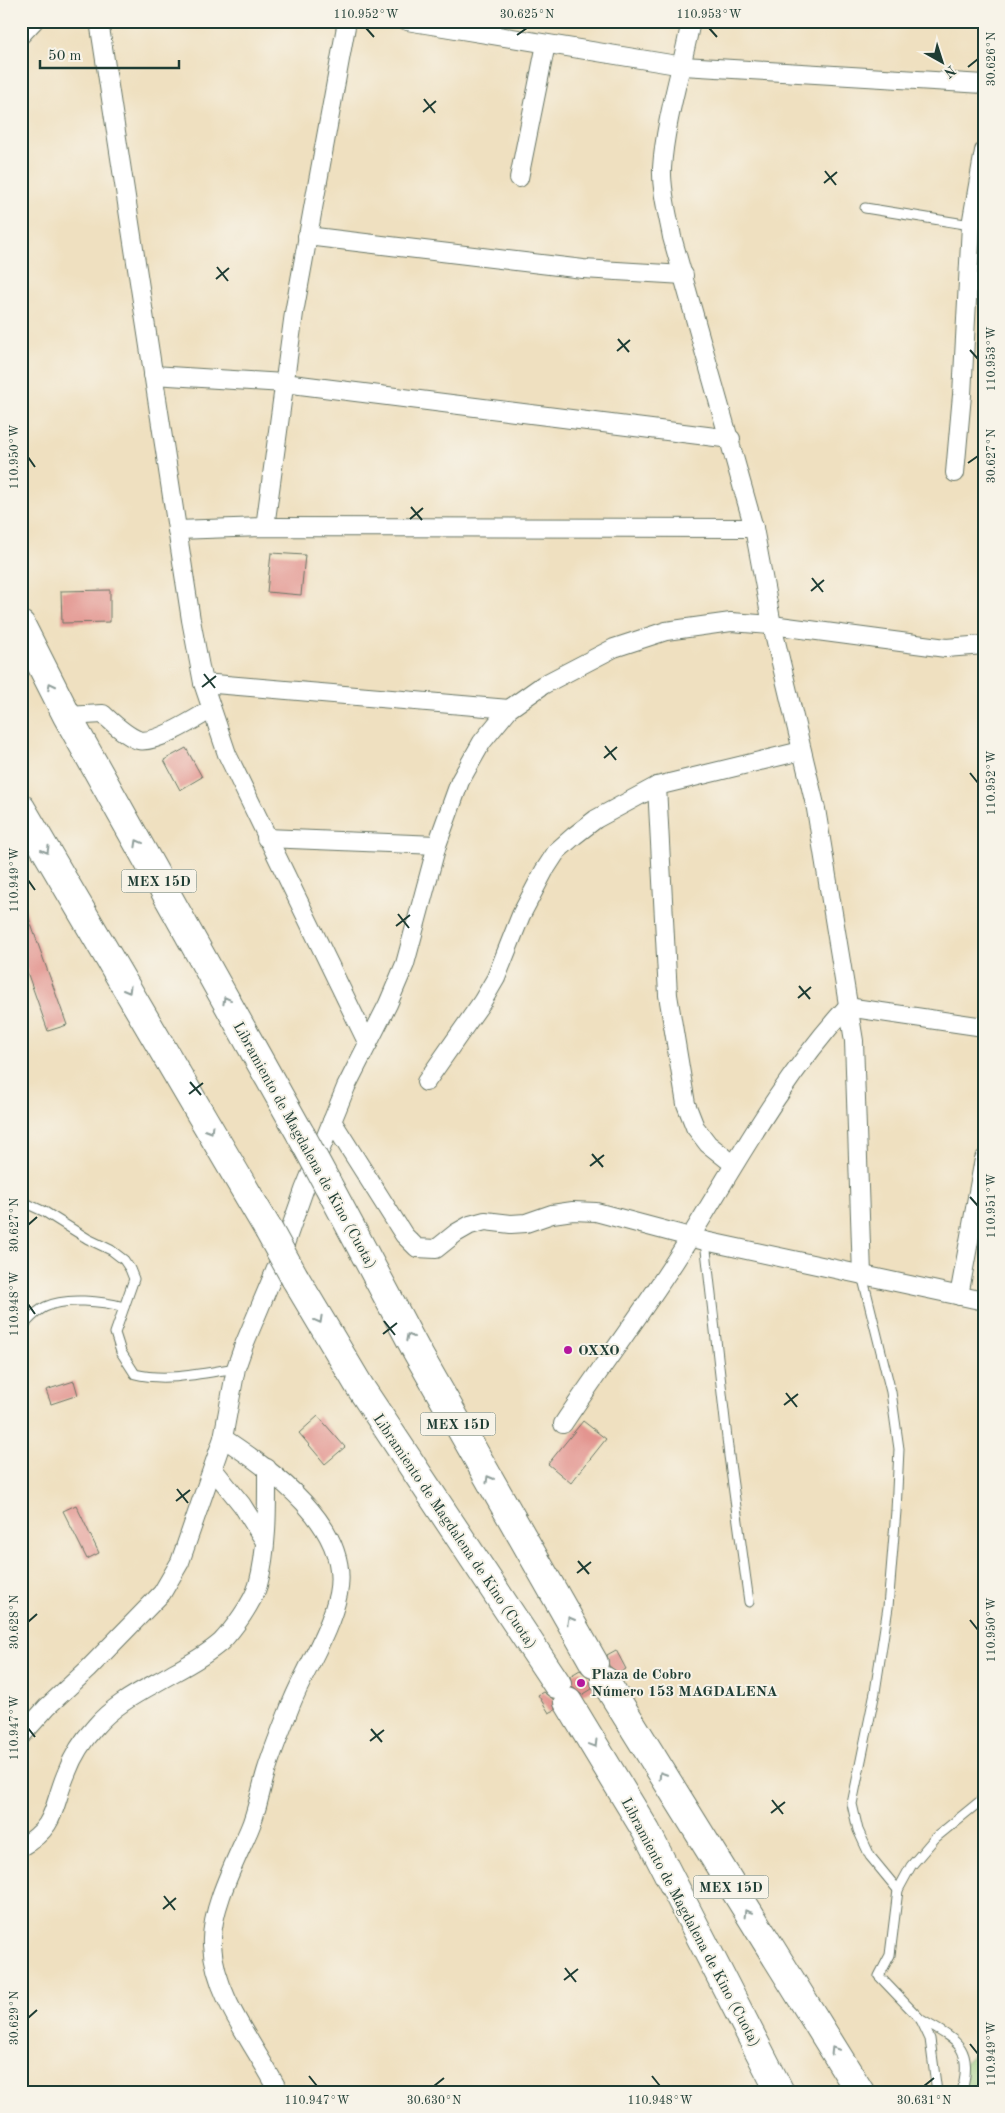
<svg xmlns="http://www.w3.org/2000/svg" width="1005" height="2113" viewBox="0 0 1005 2113" font-family="'Old Standard TT',serif">
<style>
.green{fill:#94c97a;stroke:#5a8357}
.building{fill:#e39590}
.lines{fill:none;stroke-linecap:round;stroke-linejoin:round}
.lane-casing{stroke:#687665;stroke-width:11}
.street-casing{stroke:#687665;stroke-width:20}
.highway-casing{stroke:#687665;stroke-width:30}
.lane{stroke:#fff;stroke-width:9}
.street{stroke:#fff;stroke-width:18}
.highway{stroke:#fff;stroke-width:28}
.highway-bridge-casing{stroke:#687665;stroke-width:30;stroke-linecap:butt}
.highway-bridge{stroke:#fff;stroke-width:28}
.oneway{stroke:#8f9e9a}
.ticks{fill:none;stroke:#1f3d34;stroke-width:2}
.poi-dot{fill:#b5179e;stroke:#f7f3e8;stroke-width:2}
.labels{text-anchor:middle;stroke-width:4;stroke-linejoin:round;paint-order:stroke}
.shield{fill:#f7f3e8;stroke:#60746a;stroke-width:1}
.shield-label{font-size:14px;font-weight:bold;fill:#1f3d34}
.street-label{font-size:15px;fill:#1f3d34;stroke:#f7f3e8}
.poi-label{font-size:15px;font-weight:bold;fill:#1f3d34;stroke:#f7f3e8;text-anchor:start}
.neatline{fill:none;stroke:#1f3d34;stroke-width:2}
.ticks-label{font-size:12px;text-anchor:middle;fill:#1f3d34}
</style>
<rect width="100%" height="100%" fill="#f7f3e8"/>
<filter id="ink" filterUnits="userSpaceOnUse"><feTurbulence type="fractalNoise" baseFrequency=".02" numOctaves="2"/><feDisplacementMap in="SourceGraphic" scale="10" xChannelSelector="R" yChannelSelector="G"/><feConvolveMatrix kernelMatrix="1 2 1 2 8 2 1 2 1" color-interpolation-filters="sRGB"/></filter>
<filter id="wash" filterUnits="userSpaceOnUse"><feTurbulence type="fractalNoise" baseFrequency=".0096" numOctaves="4" result="noise"/><feDisplacementMap in="SourceGraphic" scale="20" xChannelSelector="R" yChannelSelector="G"/><feGaussianBlur stdDeviation="1.12" result="paint"/><feColorMatrix in="noise" values="0 0 0 0 0 0 0 0 0 0 0 0 0 0 0 0 0 1.4 0 .05"/><feComposite in="paint" operator="in"/></filter>
<g filter="url(#wash)">
<rect width="100%" height="100%" fill="#efe0c0"/>
<path class="green" d="M 984,2044 L 984,2092 L 958,2092 L 963,2064 Z"/>
<g id="blocks">
<g class="building">
<path d="M 271,553 L 305,555 L 301,595 L 267,592 Z"/>
<path d="M 110,590 L 110,622 L 62,623 L 61,591 Z"/>
<path d="M 186,748 L 202,777 L 180,790 L 164,760 Z"/>
<path d="M 23,902 L 67,1025 L 48,1031 L 21,955 L 21,903 Z"/>
<path d="M 74,1381 L 78,1395 L 51,1404 L 46,1390 Z"/>
<path d="M 318,1416 L 345,1447 L 325,1464 L 299,1433 Z"/>
<path d="M 583,1421 L 606,1439 L 571,1483 L 548,1464 Z"/>
<path d="M 76,1505 L 99,1553 L 87,1559 L 63,1511 Z"/>
<path d="M 616,1650 L 626,1669 L 619,1673 L 609,1666 L 607,1655 Z"/>
<path d="M 580,1670 L 590,1678 L 592,1689 L 582,1695 L 572,1687 L 570,1676 Z"/>
<path d="M 543,1692 L 553,1699 L 555,1710 L 549,1713 L 538,1695 Z"/>
</g>
</g>
</g>
<g filter="url(#ink)">
<use href="#blocks" fill-opacity="0" stroke="#687665" stroke-width="1"/>
<g class="lines">
<defs>
<g id="lane">
<path d="M 865,208 L 971,225"/>
<path d="M 21,1201 L 45,1212 L 88,1239 L 111,1250 L 124,1260 L 130,1269 L 134,1279 L 115,1333 L 121,1352 L 135,1374 C 167,1382 203,1373 236,1368"/>
<path d="M 705,1241 L 729,1456 L 749,1602"/>
<path d="M 862,1275 L 891,1392 L 899,1449 L 896,1511 L 888,1607 L 875,1692 L 852,1804 L 858,1830 L 870,1856 L 898,1890"/>
<path d="M 21,1328 C 29,1320 36,1311 45,1307 C 65,1297 103,1301 124,1307"/>
<path d="M 921,2020 C 958,2041 973,2046 962,2092"/>
<path d="M 937,2092 L 930,2039 L 921,2020 L 879,1976 L 890,1955 L 898,1890 L 911,1866 L 935,1838 L 984,1798"/>
</g>
<g id="street">
<path d="M 99,21 L 191,620 L 203,683 L 227,754 L 368,1044"/>
<path d="M 407,21 L 683,66 L 984,84"/>
<path d="M 691,21 C 682,69 665,121 662,168 C 661,191 668,215 672,237 L 754,528 L 772,625 L 816,809 L 854,1041 L 862,1275"/>
<path d="M 21,35 L 34,21"/>
<path d="M 519,178 L 546,44"/>
<path d="M 307,236 L 583,269 L 684,275"/>
<path d="M 153,375 L 284,383 L 731,439"/>
<path d="M 955,473 L 962,395 L 971,225 L 984,151"/>
<path d="M 265,527 L 294,313 L 347,21"/>
<path d="M 177,530 L 265,527 L 754,528"/>
<path d="M 203,683 L 509,709"/>
<path d="M 67,716 L 103,714 C 113,723 125,735 138,740 C 154,745 195,719 210,710"/>
<path d="M 657,786 L 668,995 L 686,1104 L 695,1127 L 708,1144 L 733,1164"/>
<path d="M 266,838 L 437,845"/>
<path d="M 426,1082 L 482,1002 L 496,978 L 521,915 L 544,871 L 557,851 L 574,836 L 596,819 L 657,786 L 801,751"/>
<path d="M 332,1121 L 404,1235 L 417,1248 L 436,1249 L 456,1233 L 470,1225 L 485,1221 L 511,1224 L 526,1223 L 552,1214 L 573,1211 L 596,1212 L 705,1241 L 984,1301"/>
<path d="M 959,1296 L 984,1159"/>
<path d="M 563,1424 C 605,1361 652,1300 691,1236 C 740,1156 784,1076 847,1007 L 984,1027"/>
<path d="M 223,1438 C 271,1470 352,1526 338,1594 C 330,1632 307,1666 292,1702 C 283,1725 273,1749 266,1772 C 260,1792 257,1812 249,1830 C 235,1862 210,1910 212,1945 C 215,1998 256,2046 279,2092"/>
<path d="M 213,1469 L 242,1505 L 264,1540"/>
<path d="M 21,1736 L 47,1707 L 87,1670 L 162,1593 L 180,1562 L 223,1438 L 236,1368 L 244,1345 L 278,1264 L 304,1190 L 346,1087 L 388,1004 L 405,964 L 437,845 L 460,781 L 482,742 L 509,709 L 543,685 L 614,648 L 666,631 L 731,622 L 772,625 L 946,648 L 984,645"/>
<path d="M 21,1847 C 58,1826 52,1806 67,1772 C 73,1756 84,1739 95,1727 C 116,1702 146,1689 173,1673 C 190,1664 206,1655 221,1642 C 233,1630 253,1602 258,1585 C 268,1548 267,1505 267,1468"/>
</g>
<g id="highway">
<path d="M 21,625 L 67,716 L 301,1135"/>
<path d="M 21,808 L 268,1229"/>
<path d="M 327,1183 L 416,1350 L 594,1663"/>
<path d="M 295,1278 L 360,1387 L 557,1684"/>
<path d="M 605,1681 L 860,2092"/>
<path d="M 568,1702 L 646,1831 L 780,2092"/>
</g>
</defs>
<use href="#lane" class="lane-casing"/>
<use href="#street" class="street-casing"/>
<use href="#highway" class="highway-casing"/>
<use href="#lane" class="lane"/>
<use href="#street" class="street"/>
<use href="#highway" class="highway"/>
<defs>
<g id="highway-bridge">
<path d="M 301,1135 L 327,1183"/>
<path d="M 268,1229 L 295,1278"/>
</g>
</defs>
<use href="#highway-bridge" class="highway-bridge-casing"/>
<use href="#highway-bridge" class="highway-bridge"/>
</g>
<defs><path id="oneway-chevron" d="M-2-3.5L2.5 0L-2 3.5" fill="none" stroke-width="1.6" stroke-linecap="round" stroke-linejoin="round" transform="scale(1.25)"/></defs>
<g class="oneway">
<use href="#oneway-chevron" transform="translate(51 686) rotate(-117)"/>
<use href="#oneway-chevron" transform="translate(138 843) rotate(-119)"/>
<use href="#oneway-chevron" transform="translate(46 850) rotate(60)"/>
<use href="#oneway-chevron" transform="translate(128 990) rotate(60)"/>
<use href="#oneway-chevron" transform="translate(226 1000) rotate(-119)"/>
<use href="#oneway-chevron" transform="translate(210 1130) rotate(59)"/>
<use href="#oneway-chevron" transform="translate(319 1320) rotate(61)"/>
<use href="#oneway-chevron" transform="translate(409 1337) rotate(-118)"/>
<use href="#oneway-chevron" transform="translate(489 1479) rotate(-120)"/>
<use href="#oneway-chevron" transform="translate(570 1620) rotate(-120)"/>
<use href="#oneway-chevron" transform="translate(594 1744) rotate(59)"/>
<use href="#oneway-chevron" transform="translate(662 1775) rotate(-122)"/>
<use href="#oneway-chevron" transform="translate(747 1913) rotate(-122)"/>
<use href="#oneway-chevron" transform="translate(834 2050) rotate(-122)"/>
</g>
</g>
<path class="ticks" d="M 366,28 L 374,37M 709,28 L 717,37M 517,35 L 527,28M 968,67 L 978,59M 424,99 L 435,113M 423,112 L 436,101M 825,171 L 836,185M 824,183 L 837,172M 217,267 L 228,281M 216,279 L 229,268M 618,339 L 629,352M 970,350 L 978,359M 617,351 L 630,340M 28,457 L 35,467M 968,463 L 978,456M 411,507 L 422,520M 410,519 L 423,508M 812,578 L 823,592M 811,591 L 824,580M 204,674 L 215,688M 202,687 L 216,676M 605,746 L 616,760M 604,758 L 617,747M 970,773 L 978,783M 28,880 L 35,890M 398,914 L 409,928M 396,926 L 410,915M 799,986 L 810,999M 798,998 L 811,987M 190,1082 L 201,1095M 189,1094 L 203,1083M 592,1154 L 603,1167M 590,1166 L 604,1155M 970,1197 L 978,1206M 28,1225 L 37,1217M 28,1304 L 35,1314M 384,1321 L 395,1335M 383,1334 L 397,1323M 786,1393 L 797,1407M 784,1405 L 798,1394M 177,1489 L 188,1503M 176,1501 L 190,1490M 578,1561 L 589,1574M 577,1573 L 591,1562M 970,1620 L 978,1630M 28,1622 L 37,1614M 28,1728 L 35,1737M 371,1729 L 382,1742M 370,1741 L 384,1730M 772,1800 L 783,1814M 771,1813 L 785,1802M 164,1896 L 175,1910M 163,1909 L 176,1898M 565,1968 L 576,1982M 564,1980 L 578,1969M 28,2018 L 37,2010M 970,2044 L 978,2054M 309,2076 L 317,2086M 652,2076 L 660,2086M 434,2086 L 444,2078M 924,2086 L 934,2078"/>
<g class="poi-dot">
<circle cx="568" cy="1350" r="5"/>
<circle cx="581" cy="1683" r="5"/>
</g>
<g class="labels">
<g class="shield">
<rect x="121.5" y="869.5" width="75" height="23" rx="4"/>
<rect x="420.5" y="1412.5" width="75" height="23" rx="4"/>
<rect x="693.5" y="1875.5" width="75" height="23" rx="4"/>
</g>
<g class="shield-label">
<text x="159" y="886">MEX 15D</text>
<text x="458" y="1429">MEX 15D</text>
<text x="731" y="1892">MEX 15D</text>
</g>
<g class="street-label">
<text transform="translate(305 1145) rotate(61)" y="5">Libramiento de Magdalena de Kino (Cuota)</text>
<text transform="translate(455 1531) rotate(56)" y="5">Libramiento de Magdalena de Kino (Cuota)</text>
<text transform="translate(691 1922) rotate(62)" y="5">Libramiento de Magdalena de Kino (Cuota)</text>
</g>
<g class="poi-label">
<text x="578" y="1355">OXXO</text>
<text x="591" y="1679">Plaza de Cobro<tspan x="591" dy="17">Número 153 MAGDALENA</tspan></text>
</g>
</g>
<rect width="1005" height="2113" fill="none" stroke="#f7f3e8" stroke-width="55"/>
<g transform="translate(942 62) rotate(141)" stroke="#f7f3e8" stroke-width="4" paint-order="stroke">
<path d="M0-4L9 19L0 12L-9 19Z" fill="#1f3d34"/>
<text y="-8" font-size="14" font-weight="bold" text-anchor="middle" fill="#1f3d34">N</text>
</g>
<path d="M40 60v8h139v-8" fill="none" stroke="#1f3d34" stroke-width="2.5"/>
<text x="48" y="60" font-size="15" fill="#1f3d34" stroke="#f7f3e8" stroke-width="4" paint-order="stroke">50 m</text>
<rect x="28" y="28" width="950" height="2058" class="neatline"/>
<g class="ticks-label">
<text x="366" y="18">110.952°W</text>
<text x="527" y="18">30.625°N</text>
<text x="709" y="18">110.953°W</text>
<text transform="translate(991 59) rotate(-90)" y="4">30.626°N</text>
<text transform="translate(991 359) rotate(-90)" y="4">110.953°W</text>
<text transform="translate(991 456) rotate(-90)" y="4">30.627°N</text>
<text transform="translate(14 457) rotate(-90)" y="4">110.950°W</text>
<text transform="translate(991 783) rotate(-90)" y="4">110.952°W</text>
<text transform="translate(14 880) rotate(-90)" y="4">110.949°W</text>
<text transform="translate(991 1206) rotate(-90)" y="4">110.951°W</text>
<text transform="translate(14 1225) rotate(-90)" y="4">30.627°N</text>
<text transform="translate(14 1304) rotate(-90)" y="4">110.948°W</text>
<text transform="translate(14 1622) rotate(-90)" y="4">30.628°N</text>
<text transform="translate(991 1630) rotate(-90)" y="4">110.950°W</text>
<text transform="translate(14 1728) rotate(-90)" y="4">110.947°W</text>
<text transform="translate(14 2018) rotate(-90)" y="4">30.629°N</text>
<text transform="translate(991 2054) rotate(-90)" y="4">110.949°W</text>
<text x="317" y="2104">110.947°W</text>
<text x="434" y="2104">30.630°N</text>
<text x="660" y="2104">110.948°W</text>
<text x="924" y="2104">30.631°N</text>
</g>
</svg>
